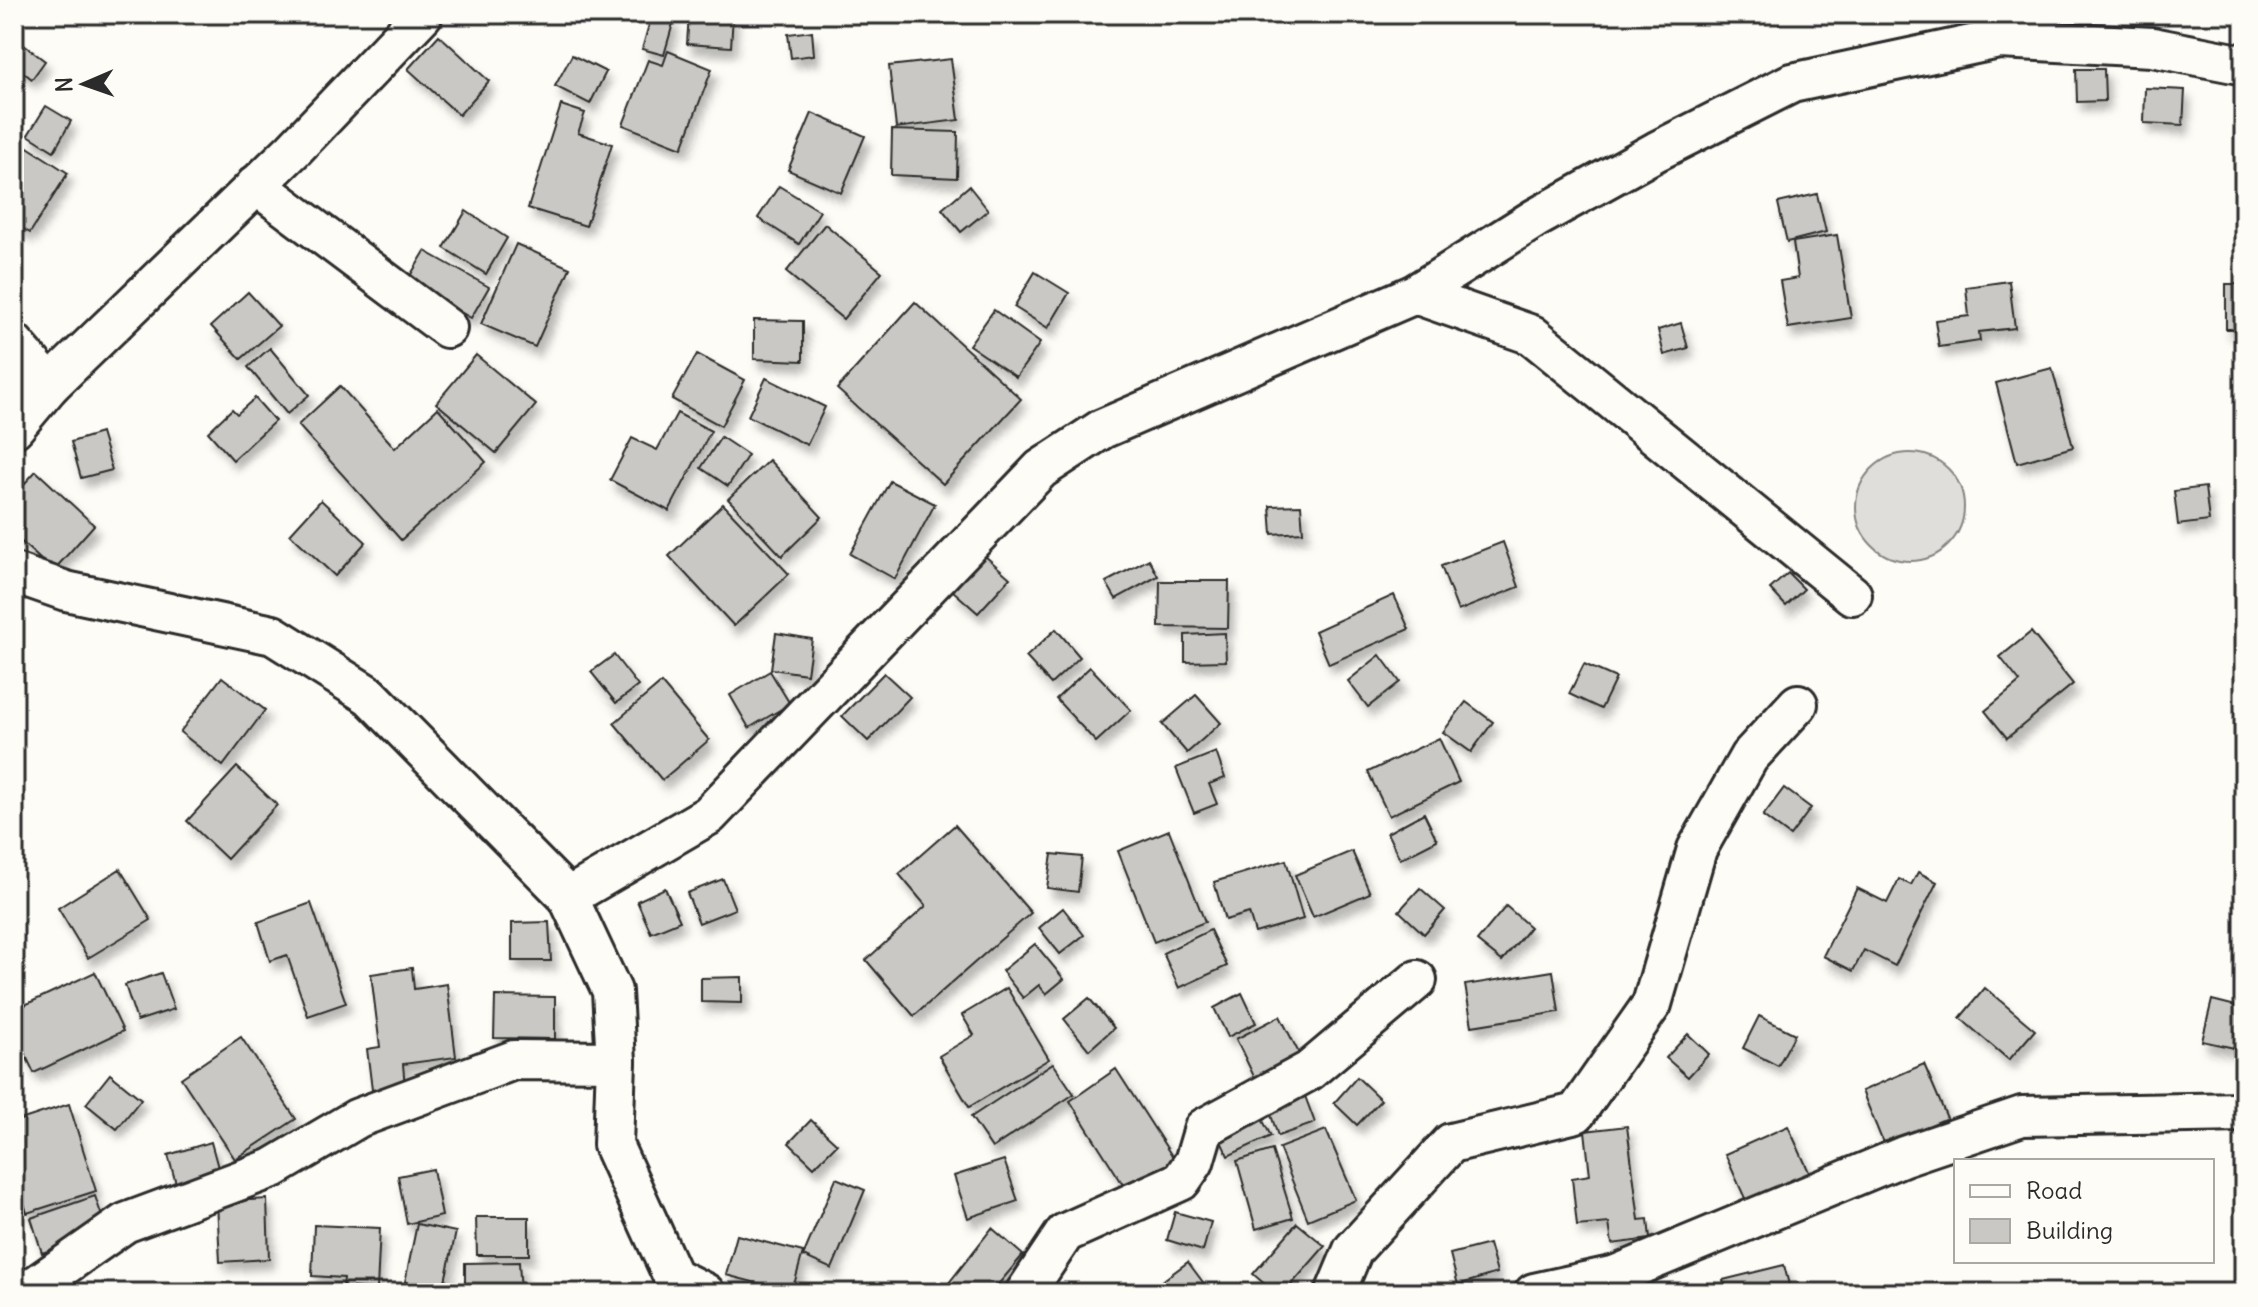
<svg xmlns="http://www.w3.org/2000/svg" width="2258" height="1307" viewBox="0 0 2258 1307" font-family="Delius,sans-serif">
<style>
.green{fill:#dfdeda;stroke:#858482;stroke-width:2}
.building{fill:#c9c8c4;stroke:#2b2b2b;stroke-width:2;filter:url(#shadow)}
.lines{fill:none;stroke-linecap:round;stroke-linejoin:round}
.street-casing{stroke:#2b2b2b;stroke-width:44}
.street{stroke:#fdfcf7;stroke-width:38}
</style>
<defs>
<filter id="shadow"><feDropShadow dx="5" dy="9" stdDeviation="4" flood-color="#0004"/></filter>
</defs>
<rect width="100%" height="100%" fill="#fdfcf7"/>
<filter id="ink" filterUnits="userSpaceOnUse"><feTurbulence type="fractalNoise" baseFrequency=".0125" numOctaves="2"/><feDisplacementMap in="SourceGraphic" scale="16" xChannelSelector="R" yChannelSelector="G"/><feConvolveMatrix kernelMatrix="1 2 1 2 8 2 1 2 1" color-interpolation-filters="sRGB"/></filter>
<g filter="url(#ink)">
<circle class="green" cx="1910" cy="507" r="54"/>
<g class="building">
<path d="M 652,14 L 674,20 L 664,55 L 642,49 Z"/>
<path d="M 689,14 L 733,14 L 731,47 L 687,44 Z"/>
<path d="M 812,31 L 814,55 L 791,58 L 788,34 Z"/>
<path d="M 439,35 L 489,81 L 459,115 L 408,69 Z"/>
<path d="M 20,42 L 45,61 L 32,79 L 14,65 L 14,50 Z"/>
<path d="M 668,51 L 712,69 L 682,148 L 623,125 L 648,60 L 663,65 Z"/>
<path d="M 572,55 L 606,72 L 590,104 L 555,86 Z"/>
<path d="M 951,59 L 959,120 L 896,128 L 889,66 Z"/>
<path d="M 2076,69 L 2104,69 L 2105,101 L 2077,102 Z"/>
<path d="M 2145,88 L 2185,90 L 2183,125 L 2144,123 Z"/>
<path d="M 561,105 L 585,113 L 578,133 L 612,144 L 586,226 L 528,208 Z"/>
<path d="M 46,106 L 71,121 L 54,151 L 28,135 Z"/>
<path d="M 812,113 L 865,136 L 841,193 L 788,170 Z"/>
<path d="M 892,130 L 958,132 L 957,178 L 891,175 Z"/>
<path d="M 23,144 L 68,173 L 30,233 L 14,223 L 14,158 Z"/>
<path d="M 779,186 L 820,211 L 799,244 L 758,218 Z"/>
<path d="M 969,186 L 988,210 L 961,232 L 942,209 Z"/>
<path d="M 1817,194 L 1826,232 L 1787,242 L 1778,203 Z"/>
<path d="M 466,211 L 507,238 L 486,274 L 444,248 Z"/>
<path d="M 825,224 L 882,272 L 843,319 L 786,272 Z"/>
<path d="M 1837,235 L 1851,318 L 1788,328 L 1780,281 L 1798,278 L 1793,242 Z"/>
<path d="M 516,244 L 570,268 L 535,347 L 481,324 Z"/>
<path d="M 425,251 L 489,287 L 471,318 L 407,281 Z"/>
<path d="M 1035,272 L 1069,293 L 1048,328 L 1014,307 Z"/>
<path d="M 2009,281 L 2015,328 L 1979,332 L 1980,341 L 1939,347 L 1935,320 L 1969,316 L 1966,287 Z"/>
<rect x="2226" y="284" width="18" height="45"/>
<path d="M 248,292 L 279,326 L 241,359 L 211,326 Z"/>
<path d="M 915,302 L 1021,399 L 943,484 L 837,389 Z"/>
<path d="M 994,310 L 1040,343 L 1016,377 L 969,345 Z"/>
<path d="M 754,320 L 803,321 L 803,361 L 754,359 Z"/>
<path d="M 1681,323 L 1688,348 L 1664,355 L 1658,330 Z"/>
<path d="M 270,348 L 309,395 L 287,414 L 248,367 Z"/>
<path d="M 697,354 L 745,380 L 721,426 L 672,399 Z"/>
<path d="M 476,355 L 536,405 L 496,453 L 436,403 Z"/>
<path d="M 2052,368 L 2073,447 L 2017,463 L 1996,383 Z"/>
<path d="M 766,378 L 825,407 L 807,445 L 748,416 Z"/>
<path d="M 340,386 L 395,448 L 438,408 L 486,462 L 401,540 L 298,425 Z"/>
<path d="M 255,398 L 275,421 L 233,460 L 208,432 L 232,409 L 237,414 Z"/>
<path d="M 677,413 L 711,431 L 669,511 L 610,480 L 632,438 L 657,450 Z"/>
<path d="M 101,433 L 112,470 L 81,478 L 71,442 Z"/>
<path d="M 721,437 L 748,455 L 728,486 L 701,468 Z"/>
<path d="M 769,460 L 822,517 L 782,556 L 728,499 Z"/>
<path d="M 36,471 L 94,525 L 53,571 L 14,535 L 14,495 Z"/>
<path d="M 890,481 L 935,504 L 895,579 L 850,554 Z"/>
<path d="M 2205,487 L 2209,521 L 2178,525 L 2174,491 Z"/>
<path d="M 321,500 L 366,542 L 335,576 L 290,534 Z"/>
<path d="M 723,504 L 789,574 L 734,626 L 669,556 Z"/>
<path d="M 1301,505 L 1303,532 L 1272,534 L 1270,506 Z"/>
<path d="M 1503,542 L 1519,587 L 1458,611 L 1441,566 Z"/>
<path d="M 984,555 L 1010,578 L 978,613 L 953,591 Z"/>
<path d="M 1149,559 L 1158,576 L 1116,599 L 1106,582 Z"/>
<path d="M 1788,573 L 1804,589 L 1786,606 L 1770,589 Z"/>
<path d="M 1160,581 L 1229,581 L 1228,628 L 1159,627 Z"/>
<path d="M 1394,595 L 1409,629 L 1329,664 L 1315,631 Z"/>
<path d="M 1056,629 L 1080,657 L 1051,684 L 1026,657 Z"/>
<path d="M 2031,632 L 2073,684 L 2007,738 L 1985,711 L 2020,682 L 2000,657 Z"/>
<path d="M 776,633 L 812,639 L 807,674 L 771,669 Z"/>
<path d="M 1225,633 L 1226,661 L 1185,662 L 1185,635 Z"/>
<path d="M 614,655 L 638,686 L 616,703 L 591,672 Z"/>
<path d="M 1380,655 L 1400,682 L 1368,707 L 1348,681 Z"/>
<path d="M 1584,664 L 1616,678 L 1601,709 L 1569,694 Z"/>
<path d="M 1090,667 L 1131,710 L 1096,742 L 1056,699 Z"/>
<path d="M 770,671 L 790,704 L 749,728 L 730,695 Z"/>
<path d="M 884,673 L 910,697 L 868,741 L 842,716 Z"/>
<path d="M 222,677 L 265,710 L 223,766 L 180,732 Z"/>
<path d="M 661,683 L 709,740 L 662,780 L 614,723 Z"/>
<path d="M 1196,695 L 1221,723 L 1187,753 L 1162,724 Z"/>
<path d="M 1466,702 L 1493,722 L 1471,752 L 1443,732 Z"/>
<path d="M 1439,738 L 1459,782 L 1389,816 L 1368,772 Z"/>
<path d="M 1216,752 L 1225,778 L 1209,784 L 1217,804 L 1194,813 L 1176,768 Z"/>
<path d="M 237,767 L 277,805 L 227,859 L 187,821 Z"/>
<path d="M 1784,788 L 1811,808 L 1790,836 L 1763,816 Z"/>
<path d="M 1424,813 L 1437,840 L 1400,859 L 1387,833 Z"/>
<path d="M 955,825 L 1031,913 L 914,1016 L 866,960 L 926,906 L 899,874 Z"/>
<path d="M 1169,830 L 1205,922 L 1154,942 L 1118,851 Z"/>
<path d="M 1352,851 L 1370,893 L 1313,917 L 1295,875 Z"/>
<path d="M 1052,854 L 1082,857 L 1078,892 L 1047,888 Z"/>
<path d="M 1286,860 L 1303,919 L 1255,933 L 1249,913 L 1225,920 L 1214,882 Z"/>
<path d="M 120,869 L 151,920 L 88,958 L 58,908 Z"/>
<path d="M 1918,872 L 1937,882 L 1895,966 L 1864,950 L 1853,971 L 1823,956 L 1857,888 L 1887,903 L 1899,879 L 1911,885 Z"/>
<path d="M 723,879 L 735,909 L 699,923 L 687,893 Z"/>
<path d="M 665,888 L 680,921 L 651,933 L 637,901 Z"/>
<path d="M 1420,888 L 1445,910 L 1424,934 L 1399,911 Z"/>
<path d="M 311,903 L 346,1003 L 308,1016 L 287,955 L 270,961 L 258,922 Z"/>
<path d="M 1506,906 L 1530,927 L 1502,961 L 1477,941 Z"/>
<path d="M 1063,908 L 1084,935 L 1060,954 L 1039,928 Z"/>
<path d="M 549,922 L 551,961 L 512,961 L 512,923 Z"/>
<path d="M 1210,930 L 1227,966 L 1179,988 L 1163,953 Z"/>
<path d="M 1035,944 L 1064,979 L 1046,994 L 1039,985 L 1023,998 L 1002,971 Z"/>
<path d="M 412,968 L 414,989 L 447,984 L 456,1057 L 403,1064 L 405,1087 L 372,1090 L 367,1049 L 380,1047 L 371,974 Z"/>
<path d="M 1553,971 L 1559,1012 L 1472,1026 L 1465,985 Z"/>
<path d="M 95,972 L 123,1031 L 34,1073 L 14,1031 L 14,1010 Z"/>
<path d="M 161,973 L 174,1009 L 137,1021 L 125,985 Z"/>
<path d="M 742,977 L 742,1003 L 701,1002 L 701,978 Z"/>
<path d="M 1007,988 L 1049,1059 L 969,1107 L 939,1056 L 974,1035 L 962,1015 Z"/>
<path d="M 1985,988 L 2035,1030 L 2009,1060 L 1960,1018 Z"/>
<path d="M 1242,993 L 1256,1023 L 1228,1037 L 1214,1008 Z"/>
<path d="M 495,996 L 555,997 L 555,1039 L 494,1038 Z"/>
<path d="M 1089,998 L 1114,1028 L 1089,1050 L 1064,1019 Z"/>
<path d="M 2212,1000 L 2244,1008 L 2244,1045 L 2240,1044 L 2239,1049 L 2202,1041 Z"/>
<path d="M 1280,1016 L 1304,1063 L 1259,1087 L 1236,1039 Z"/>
<path d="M 1759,1016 L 1795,1034 L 1778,1066 L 1743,1048 Z"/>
<path d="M 1688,1034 L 1709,1054 L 1688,1077 L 1666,1058 Z"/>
<path d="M 241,1037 L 296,1119 L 235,1159 L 181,1078 Z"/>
<path d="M 1053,1063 L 1074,1094 L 992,1148 L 971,1117 Z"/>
<path d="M 1924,1064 L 1947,1118 L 1884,1145 L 1862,1091 Z"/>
<path d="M 1116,1069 L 1177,1164 L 1129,1194 L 1070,1101 Z"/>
<path d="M 110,1074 L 141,1099 L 117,1129 L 86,1104 Z"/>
<path d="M 1357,1077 L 1381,1100 L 1357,1125 L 1334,1103 Z"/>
<path d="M 1305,1096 L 1315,1123 L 1278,1136 L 1269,1109 Z"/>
<path d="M 69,1104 L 96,1191 L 27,1213 L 14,1172 L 14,1122 Z"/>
<path d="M 1260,1115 L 1271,1136 L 1228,1156 L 1218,1135 Z"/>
<path d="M 811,1120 L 837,1144 L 814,1167 L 789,1143 Z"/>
<path d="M 1627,1126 L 1639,1220 L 1648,1219 L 1650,1239 L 1612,1244 L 1609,1223 L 1577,1226 L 1572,1178 L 1590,1175 L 1585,1131 Z"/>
<path d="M 1788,1126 L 1810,1174 L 1747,1203 L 1725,1154 Z"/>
<path d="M 1326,1130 L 1356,1200 L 1308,1220 L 1279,1148 Z"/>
<path d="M 211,1142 L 220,1175 L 177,1187 L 168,1155 Z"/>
<path d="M 1272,1150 L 1293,1218 L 1256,1229 L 1237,1161 Z"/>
<path d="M 1004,1160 L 1018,1201 L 968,1218 L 954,1176 Z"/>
<path d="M 433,1169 L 442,1216 L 407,1224 L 398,1176 Z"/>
<path d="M 836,1178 L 865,1190 L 832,1269 L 803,1256 Z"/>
<path d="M 95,1196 L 107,1231 L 42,1253 L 31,1218 Z"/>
<path d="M 267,1199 L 269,1259 L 220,1262 L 217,1202 Z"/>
<path d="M 1175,1212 L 1211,1222 L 1203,1251 L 1167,1240 Z"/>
<path d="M 476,1217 L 529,1217 L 529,1255 L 477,1255 Z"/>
<path d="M 1297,1223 L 1325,1246 L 1284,1293 L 1275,1293 L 1253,1274 Z"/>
<path d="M 417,1224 L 456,1232 L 443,1290 L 405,1282 Z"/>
<path d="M 314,1225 L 380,1228 L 377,1289 L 343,1287 L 344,1278 L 312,1276 Z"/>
<path d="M 992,1228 L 1023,1255 L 991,1293 L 941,1293 Z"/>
<path d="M 737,1235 L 803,1252 L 792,1292 L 726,1275 Z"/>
<path d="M 1489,1244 L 1497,1273 L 1458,1285 L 1450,1254 Z"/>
<path d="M 519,1262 L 521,1293 L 465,1293 L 465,1263 Z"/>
<path d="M 1188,1262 L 1211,1293 L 1146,1293 Z"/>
<path d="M 1784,1265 L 1791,1293 L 1726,1293 L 1723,1280 Z"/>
</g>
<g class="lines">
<defs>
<g id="street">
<path d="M 256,185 L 447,328"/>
<path d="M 1415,294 L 1532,335 L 1852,595"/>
<path d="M 14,343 L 50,385"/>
<path d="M 14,428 L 50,385 L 293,150 L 423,14"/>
<path d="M 14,573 L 66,591 L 273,635 L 370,696 L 568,897 L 612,991 L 616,1061 L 613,1145 L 673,1277 L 705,1293"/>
<path d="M 568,897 L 709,815 L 1041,469 L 1102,429 L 1415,294 L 1536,218 L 1657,151 L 1792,83 L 1999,39 L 2152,47 L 2244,65"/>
<path d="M 25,1293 L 125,1223 L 273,1168 L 358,1118 L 514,1060 L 616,1061"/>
<path d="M 1025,1293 L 1065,1233 L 1181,1181 L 1194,1162 L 1204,1128 L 1309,1071 L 1417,980"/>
<path d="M 1335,1293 L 1353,1250 L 1451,1143 L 1576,1113 L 1652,1004 L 1697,849 L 1749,757 L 1798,704"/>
<path d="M 1534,1293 L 1616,1275 L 1904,1156 L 2022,1116 L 2244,1112"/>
</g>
</defs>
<use href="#street" class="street-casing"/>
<use href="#street" class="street"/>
</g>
</g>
<rect width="2258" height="1307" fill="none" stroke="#fdfcf7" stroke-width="48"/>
<rect x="24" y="24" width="2210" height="1259" fill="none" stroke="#2b2b2b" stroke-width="3" filter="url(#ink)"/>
<rect x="1954" y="1159" width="260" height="104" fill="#fdfcf7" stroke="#a9a8a5" stroke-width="2"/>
<rect x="1970" y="1185" width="40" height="12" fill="#fdfcf7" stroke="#a9a8a5" stroke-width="2"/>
<text x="2026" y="1199" font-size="24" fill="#2b2b2b">Road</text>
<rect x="1970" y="1219" width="40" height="24" fill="#c9c8c4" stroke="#a9a8a5" stroke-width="2"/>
<text x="2026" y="1239" font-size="24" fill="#2b2b2b">Building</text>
<g transform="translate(84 84) rotate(268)" stroke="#fdfcf7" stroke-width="6" paint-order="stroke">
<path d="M0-6L14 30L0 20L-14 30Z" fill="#2b2b2b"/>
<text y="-12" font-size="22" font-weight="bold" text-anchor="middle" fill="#2b2b2b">N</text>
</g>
</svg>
